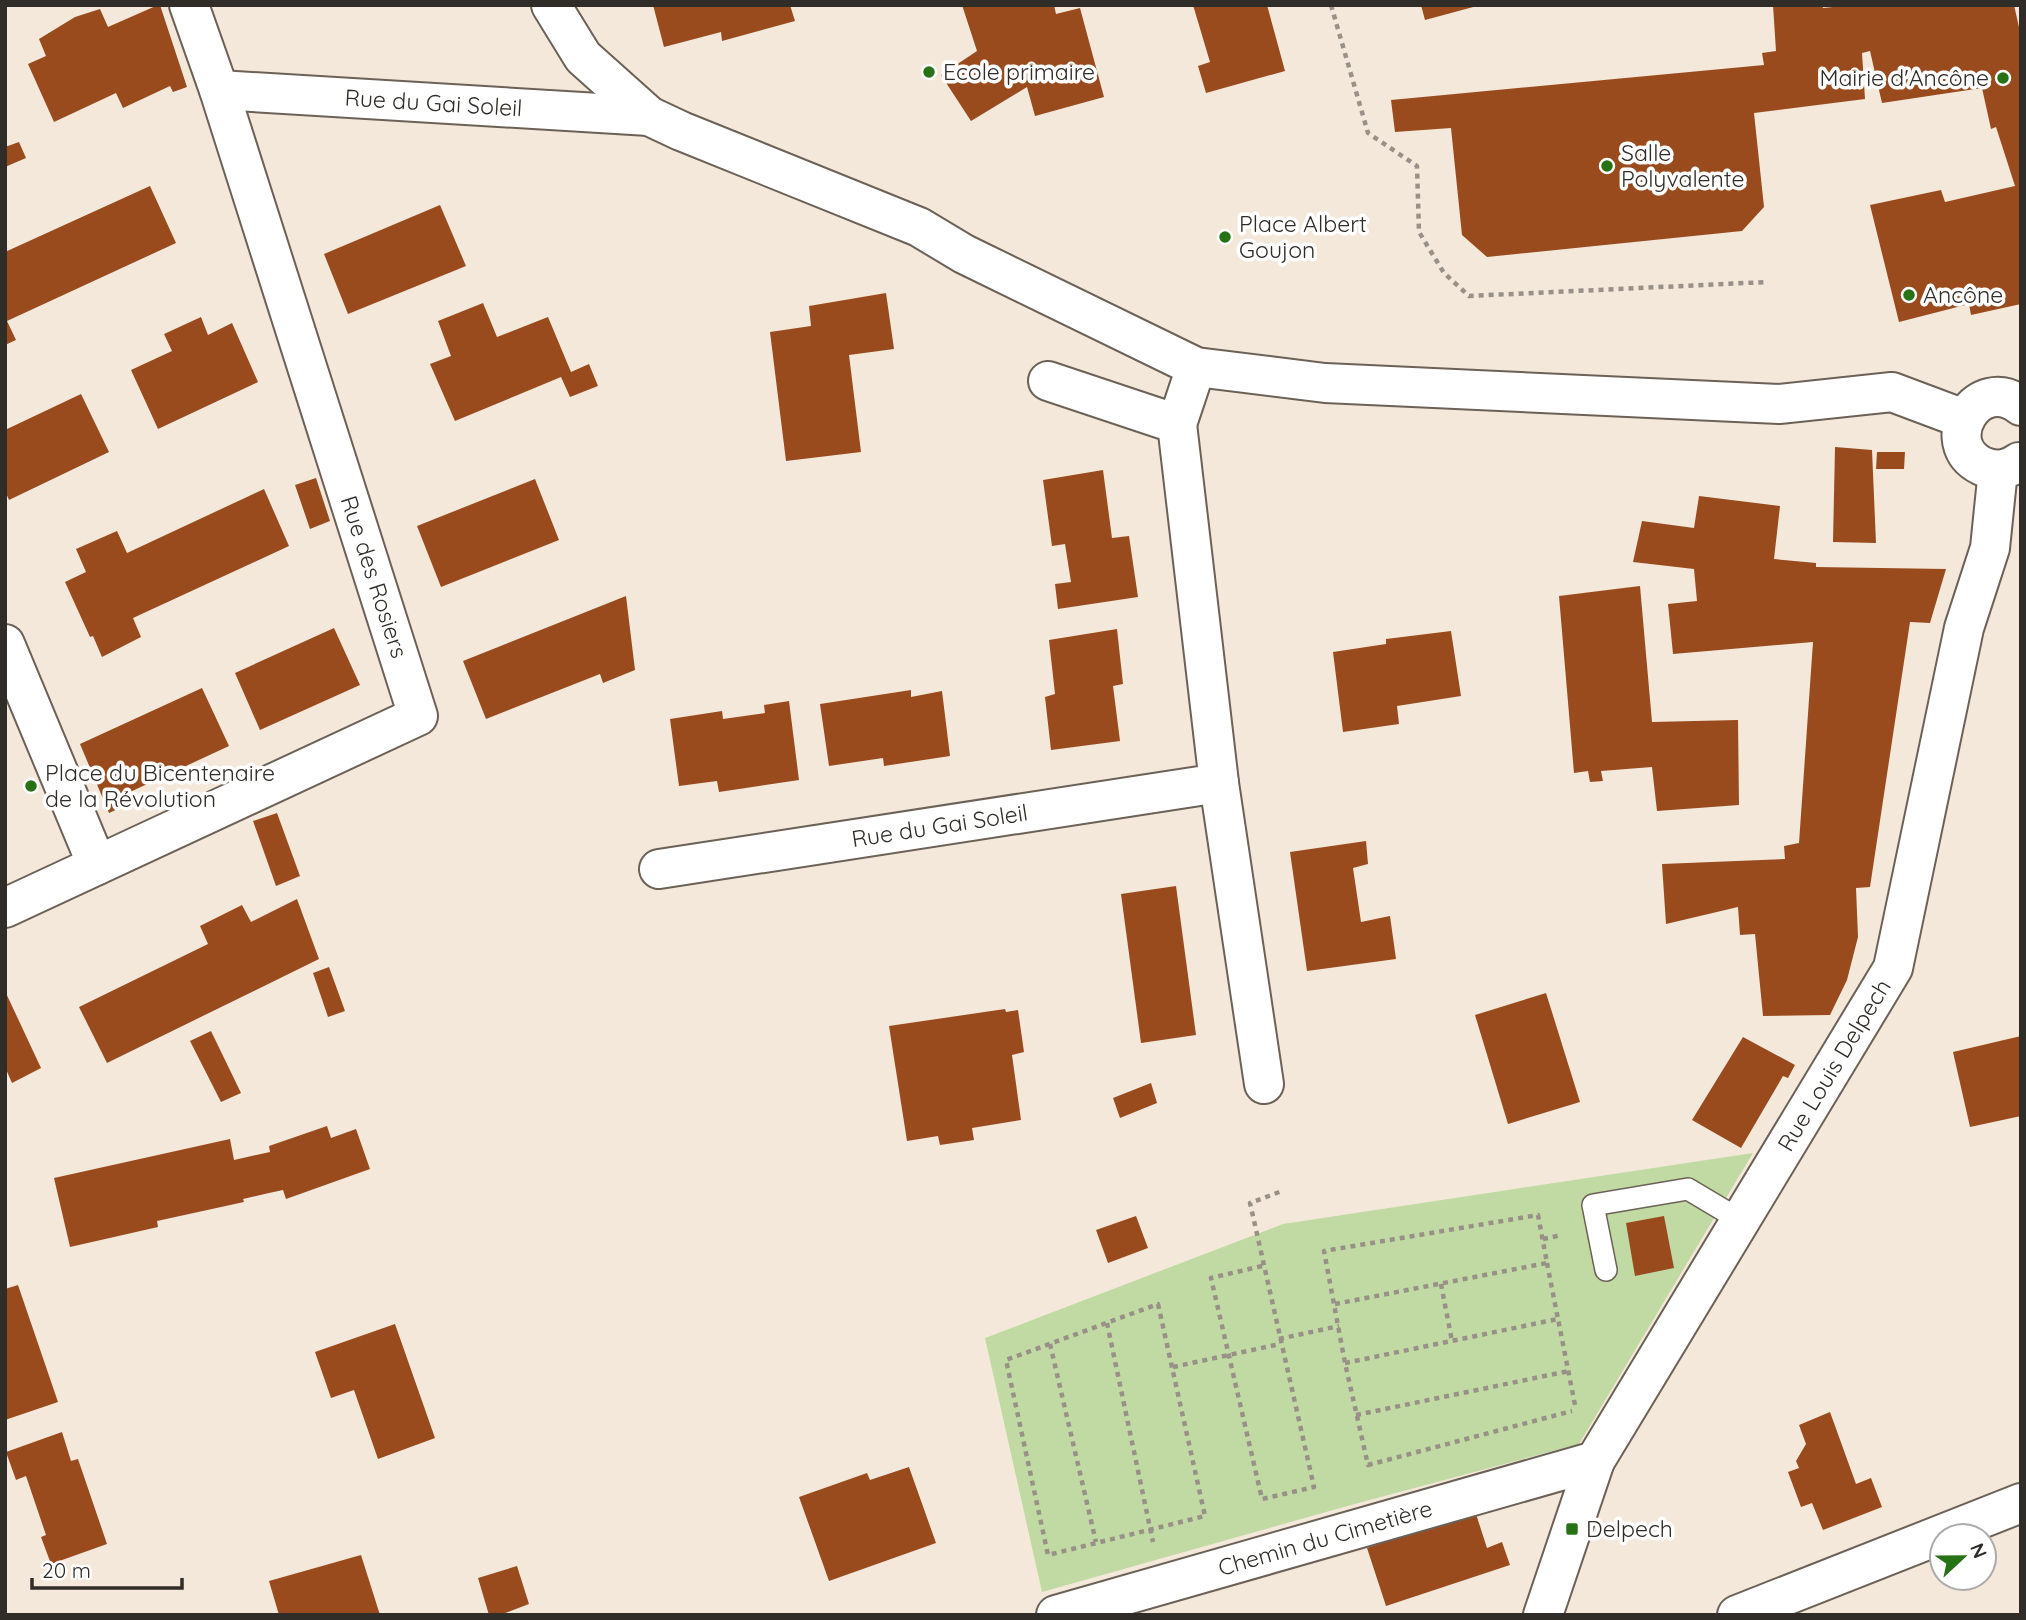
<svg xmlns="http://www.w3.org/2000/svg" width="2026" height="1620" viewBox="0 0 2026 1620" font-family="Quicksand,sans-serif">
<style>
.green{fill:#c1daa4}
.building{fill:#994b1d}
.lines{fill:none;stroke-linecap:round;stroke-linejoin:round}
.lane-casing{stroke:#6c6156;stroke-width:24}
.street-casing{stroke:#6c6156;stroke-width:42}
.secondary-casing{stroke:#6c6156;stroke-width:42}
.path{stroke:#999087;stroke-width:4.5;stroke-dasharray:5 5;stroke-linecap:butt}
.lane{stroke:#fff;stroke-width:21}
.street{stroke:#fff;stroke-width:38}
.secondary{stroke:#fff;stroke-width:38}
.poi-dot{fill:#287216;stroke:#fff;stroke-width:2.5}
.labels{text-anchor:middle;stroke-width:7;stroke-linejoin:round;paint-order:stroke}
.poi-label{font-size:23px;fill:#302c27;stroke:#fff;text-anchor:start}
.street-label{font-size:23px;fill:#302c27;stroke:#fff}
</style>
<rect width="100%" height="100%" fill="#f4e8db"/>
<path class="green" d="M 1753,1153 L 1579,1444 L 1351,1505 L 1042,1592 L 985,1338 L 1283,1224 Z"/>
<g class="building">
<path d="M 158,5 L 160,5 L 187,87 L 173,92 L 170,86 L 123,108 L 116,93 L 54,122 L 28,64 L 46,56 L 39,39 L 75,17 L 100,9 L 108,27 Z"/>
<path d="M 653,5 L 790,5 L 795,21 L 722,41 L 721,32 L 664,47 Z"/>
<path d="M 962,5 L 1054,5 L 1056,14 L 1080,8 L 1104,97 L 1035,116 L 1027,87 L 971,121 L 941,75 L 977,51 Z"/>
<path d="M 1193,5 L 1267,5 L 1285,71 L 1206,93 L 1198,66 L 1210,62 Z"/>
<path d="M 1421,5 L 1477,5 L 1477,6 L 1425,20 Z"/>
<path d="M 1773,5 L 1822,5 L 1823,8 L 1852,5 L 2014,5 L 2021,36 L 2021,304 L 1971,315 L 1969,304 L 1899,322 L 1870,205 L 1941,190 L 1945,202 L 2015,186 L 1996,127 L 1991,129 L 1982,88 L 1882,103 L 1870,51 L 1862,53 L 1865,99 L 1754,113 L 1764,207 L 1742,231 L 1487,257 L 1462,235 L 1451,128 L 1395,132 L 1391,100 L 1764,65 L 1762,53 L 1776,51 Z"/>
<path d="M 19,142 L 26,158 L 5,167 L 5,147 Z"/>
<path d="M 150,186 L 176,243 L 7,321 L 16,340 L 5,345 L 5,252 Z"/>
<path d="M 440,205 L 466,266 L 348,314 L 324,254 Z"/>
<path d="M 886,293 L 894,349 L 849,355 L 861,452 L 786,461 L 770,332 L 811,326 L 809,306 Z"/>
<path d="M 483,303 L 497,337 L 548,317 L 571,372 L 589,364 L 598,386 L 570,397 L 561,377 L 455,421 L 430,364 L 451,356 L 438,321 Z"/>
<path d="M 201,317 L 208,335 L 232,323 L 258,382 L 158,429 L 131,370 L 172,351 L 164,334 Z"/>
<path d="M 81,394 L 109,452 L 9,500 L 5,491 L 5,430 Z"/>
<path d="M 1835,447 L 1872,450 L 1876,543 L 1833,542 Z"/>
<path d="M 1877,452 L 1905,452 L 1904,469 L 1876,469 Z"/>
<path d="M 1103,470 L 1112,538 L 1129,536 L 1138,597 L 1058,609 L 1055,584 L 1071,582 L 1065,544 L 1052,546 L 1043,480 Z"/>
<path d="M 316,478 L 330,521 L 310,529 L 295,485 Z"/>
<path d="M 535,479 L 559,540 L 441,587 L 417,526 Z"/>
<path d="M 264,489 L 289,546 L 133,618 L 141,637 L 102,657 L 93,636 L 90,637 L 65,582 L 86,572 L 76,549 L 117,531 L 127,553 Z"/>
<path d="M 1699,496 L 1780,506 L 1774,559 L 1816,563 L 1816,567 L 1946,569 L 1930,623 L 1910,622 L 1870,887 L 1856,888 L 1858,937 L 1847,980 L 1830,1015 L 1763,1016 L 1755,934 L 1740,935 L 1738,907 L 1666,924 L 1662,864 L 1785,859 L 1784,846 L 1799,843 L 1813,642 L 1673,654 L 1668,604 L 1697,601 L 1694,569 L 1633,562 L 1642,521 L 1694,528 Z"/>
<path d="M 1640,586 L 1652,722 L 1738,720 L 1739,805 L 1657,811 L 1652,767 L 1601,771 L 1603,781 L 1590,782 L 1588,771 L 1574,773 L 1559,596 Z"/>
<path d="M 626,596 L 635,670 L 603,683 L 600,674 L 486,719 L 463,661 Z"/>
<path d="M 334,628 L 360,685 L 260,730 L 235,673 Z"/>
<path d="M 1117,629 L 1123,684 L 1113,686 L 1120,741 L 1051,750 L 1045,697 L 1055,694 L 1049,640 Z"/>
<path d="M 1451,631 L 1461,696 L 1397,706 L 1399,724 L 1343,732 L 1333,652 L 1386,644 L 1386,639 Z"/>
<path d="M 202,688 L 229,746 L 130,792 L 133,802 L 109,813 L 80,744 Z"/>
<path d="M 911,690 L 911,697 L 942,691 L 950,756 L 884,766 L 883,758 L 829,766 L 820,704 Z"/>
<path d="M 789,701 L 799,780 L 719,792 L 717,781 L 679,786 L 670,719 L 722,711 L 723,719 L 765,713 L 764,705 Z"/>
<path d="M 277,813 L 300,876 L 276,886 L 253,821 Z"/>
<path d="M 1366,841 L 1368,864 L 1353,868 L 1361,922 L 1390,916 L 1396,959 L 1307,971 L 1290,852 Z"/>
<path d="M 1176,886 L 1196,1035 L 1141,1043 L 1121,894 Z"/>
<path d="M 297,899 L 319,959 L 107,1063 L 79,1007 L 208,944 L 200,926 L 242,905 L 251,922 Z"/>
<path d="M 329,967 L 345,1011 L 328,1017 L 313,973 Z"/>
<path d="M 5,991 L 41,1068 L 12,1083 L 5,1067 Z"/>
<path d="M 1546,993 L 1580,1102 L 1508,1124 L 1475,1015 Z"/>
<path d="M 1005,1009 L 1006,1012 L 1018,1010 L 1024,1052 L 1012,1055 L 1021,1120 L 972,1128 L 974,1140 L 940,1145 L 938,1136 L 907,1141 L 889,1026 Z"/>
<path d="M 211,1031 L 241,1093 L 221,1102 L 190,1041 Z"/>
<path d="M 2021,1036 L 2021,1116 L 1970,1127 L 1953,1052 Z"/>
<path d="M 1743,1037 L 1795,1065 L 1788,1078 L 1783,1076 L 1741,1148 L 1692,1120 Z"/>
<path d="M 1151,1083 L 1157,1103 L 1120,1118 L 1113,1098 Z"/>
<path d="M 327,1126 L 331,1138 L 356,1129 L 370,1169 L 286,1199 L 283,1190 L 269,1193 L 243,1199 L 244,1202 L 157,1221 L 158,1227 L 70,1247 L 54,1178 L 230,1139 L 234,1160 L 270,1152 L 269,1146 Z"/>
<path d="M 1136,1216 L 1148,1248 L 1108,1263 L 1096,1230 Z"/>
<path d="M 1664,1216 L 1674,1268 L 1635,1276 L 1626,1223 Z"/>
<path d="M 18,1285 L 58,1402 L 5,1420 L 5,1289 Z"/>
<path d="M 395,1324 L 435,1438 L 378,1459 L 354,1390 L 331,1398 L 315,1352 Z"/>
<path d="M 1830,1412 L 1856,1484 L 1871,1478 L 1882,1507 L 1823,1530 L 1812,1503 L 1801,1507 L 1788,1472 L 1799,1468 L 1796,1461 L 1806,1444 L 1799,1425 Z"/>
<path d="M 62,1432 L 71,1461 L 78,1459 L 107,1544 L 51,1564 L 41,1537 L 46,1535 L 26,1476 L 16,1480 L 6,1452 Z"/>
<path d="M 909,1467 L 936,1543 L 829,1581 L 799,1497 L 867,1473 L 870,1480 Z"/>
<path d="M 1475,1511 L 1487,1548 L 1502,1542 L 1510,1565 L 1386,1606 L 1367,1548 Z"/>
<path d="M 361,1555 L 380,1615 L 279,1615 L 269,1581 Z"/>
<path d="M 517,1566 L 529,1604 L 500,1615 L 489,1615 L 478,1578 Z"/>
</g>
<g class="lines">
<defs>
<path id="lane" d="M 1606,1270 L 1593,1205 L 1688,1189 L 1740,1220"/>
<g id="street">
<path id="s1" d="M 219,90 L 649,116"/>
<path d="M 1177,424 L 1196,367"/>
<path d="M 5,644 L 97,865"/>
<path d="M 1219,783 L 1264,1084"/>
<path id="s2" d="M 659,869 L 1219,783 L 1177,424 L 1048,381"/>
<path d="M 5,908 L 418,716 L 219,90 L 189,5"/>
<path id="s3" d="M 1056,1615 L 1595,1461"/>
<path d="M 1737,1615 L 2021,1503"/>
</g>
<g id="secondary">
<path d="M 551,5 L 583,57 L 649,116 L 681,131 L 919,227 L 964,254 L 1196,367 L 1325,383 L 1779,404 L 1892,392 L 1964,419"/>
<path d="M 2019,462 C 2007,470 1996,472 1982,466 C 1935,443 1978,372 2021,406"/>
<path id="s4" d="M 1543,1615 L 1595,1461 L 1893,968 L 1964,628 L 1990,548 L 1998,470"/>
</g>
</defs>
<use href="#lane" class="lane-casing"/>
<use href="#street" class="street-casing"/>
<use href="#secondary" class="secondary-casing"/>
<g class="path">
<path d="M 1331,5 L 1368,133 L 1417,166 L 1419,232 L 1444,273 L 1469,296 L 1767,282"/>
<path d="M 1543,1239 L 1562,1235"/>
<path d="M 1547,1263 L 1558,1319"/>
<path d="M 1262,1266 L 1211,1278 L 1262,1499 L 1314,1487 L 1250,1203 L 1282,1191"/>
<path d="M 1441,1284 L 1452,1341"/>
<path d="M 1158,1304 L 1205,1516 L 1048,1555 L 1006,1360 Z"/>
<path d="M 1335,1304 L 1547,1263 L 1538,1215 L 1324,1251 L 1345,1363 L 1368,1465 L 1572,1411"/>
<path d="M 1107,1323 L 1153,1542"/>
<path d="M 1279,1339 L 1339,1326"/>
<path d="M 1050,1344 L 1096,1542"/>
<path d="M 1345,1363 L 1558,1319 L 1575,1405"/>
<path d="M 1173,1367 L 1280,1344"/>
<path d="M 1356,1415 L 1569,1371"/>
</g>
<use href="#lane" class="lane"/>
<use href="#street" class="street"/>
<use href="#secondary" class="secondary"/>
</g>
<g class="poi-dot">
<circle cx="929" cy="72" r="7"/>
<circle cx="2003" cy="78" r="7"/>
<circle cx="1607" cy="166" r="7"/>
<circle cx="1225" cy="237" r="7"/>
<circle cx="1909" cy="295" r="7"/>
<circle cx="31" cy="786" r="7"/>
<rect x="1565" y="1522" width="14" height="14" rx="3.5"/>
</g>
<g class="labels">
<g class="poi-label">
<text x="943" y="80">Ecole primaire</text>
<text x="1989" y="86" text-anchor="end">Mairie d'Ancône</text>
<text x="1621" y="161">Salle<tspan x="1621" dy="26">Polyvalente</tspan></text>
<text x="1239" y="232">Place Albert<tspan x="1239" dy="26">Goujon</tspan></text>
<text x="1923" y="303">Ancône</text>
<text x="45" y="781">Place du Bicentenaire<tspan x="45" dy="26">de la Révolution</tspan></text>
<text x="1586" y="1537">Delpech</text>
</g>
<g class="street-label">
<text dy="8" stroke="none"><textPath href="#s1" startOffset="215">Rue du Gai Soleil</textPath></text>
<text transform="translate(374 577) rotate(72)" y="8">Rue des Rosiers</text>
<text dy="8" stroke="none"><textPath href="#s2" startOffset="284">Rue du Gai Soleil</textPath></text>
<text dy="8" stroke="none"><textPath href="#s4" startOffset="625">Rue Louis Delpech</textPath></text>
<text dy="8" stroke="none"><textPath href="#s3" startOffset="280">Chemin du Cimetière</textPath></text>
</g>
</g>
<rect width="2026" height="1620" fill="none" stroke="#302c27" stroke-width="14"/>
<g transform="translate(1963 1557) rotate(68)"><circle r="33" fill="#ffffff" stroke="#acaba9" stroke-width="2"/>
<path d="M0-5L12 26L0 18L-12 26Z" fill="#287216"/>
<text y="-10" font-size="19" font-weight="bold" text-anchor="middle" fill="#302c27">N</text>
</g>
<path d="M32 1578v10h150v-10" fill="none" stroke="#302c27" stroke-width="3.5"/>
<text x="42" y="1578" font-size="21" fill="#302c27" stroke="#ffffff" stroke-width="5" paint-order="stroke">20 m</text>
</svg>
